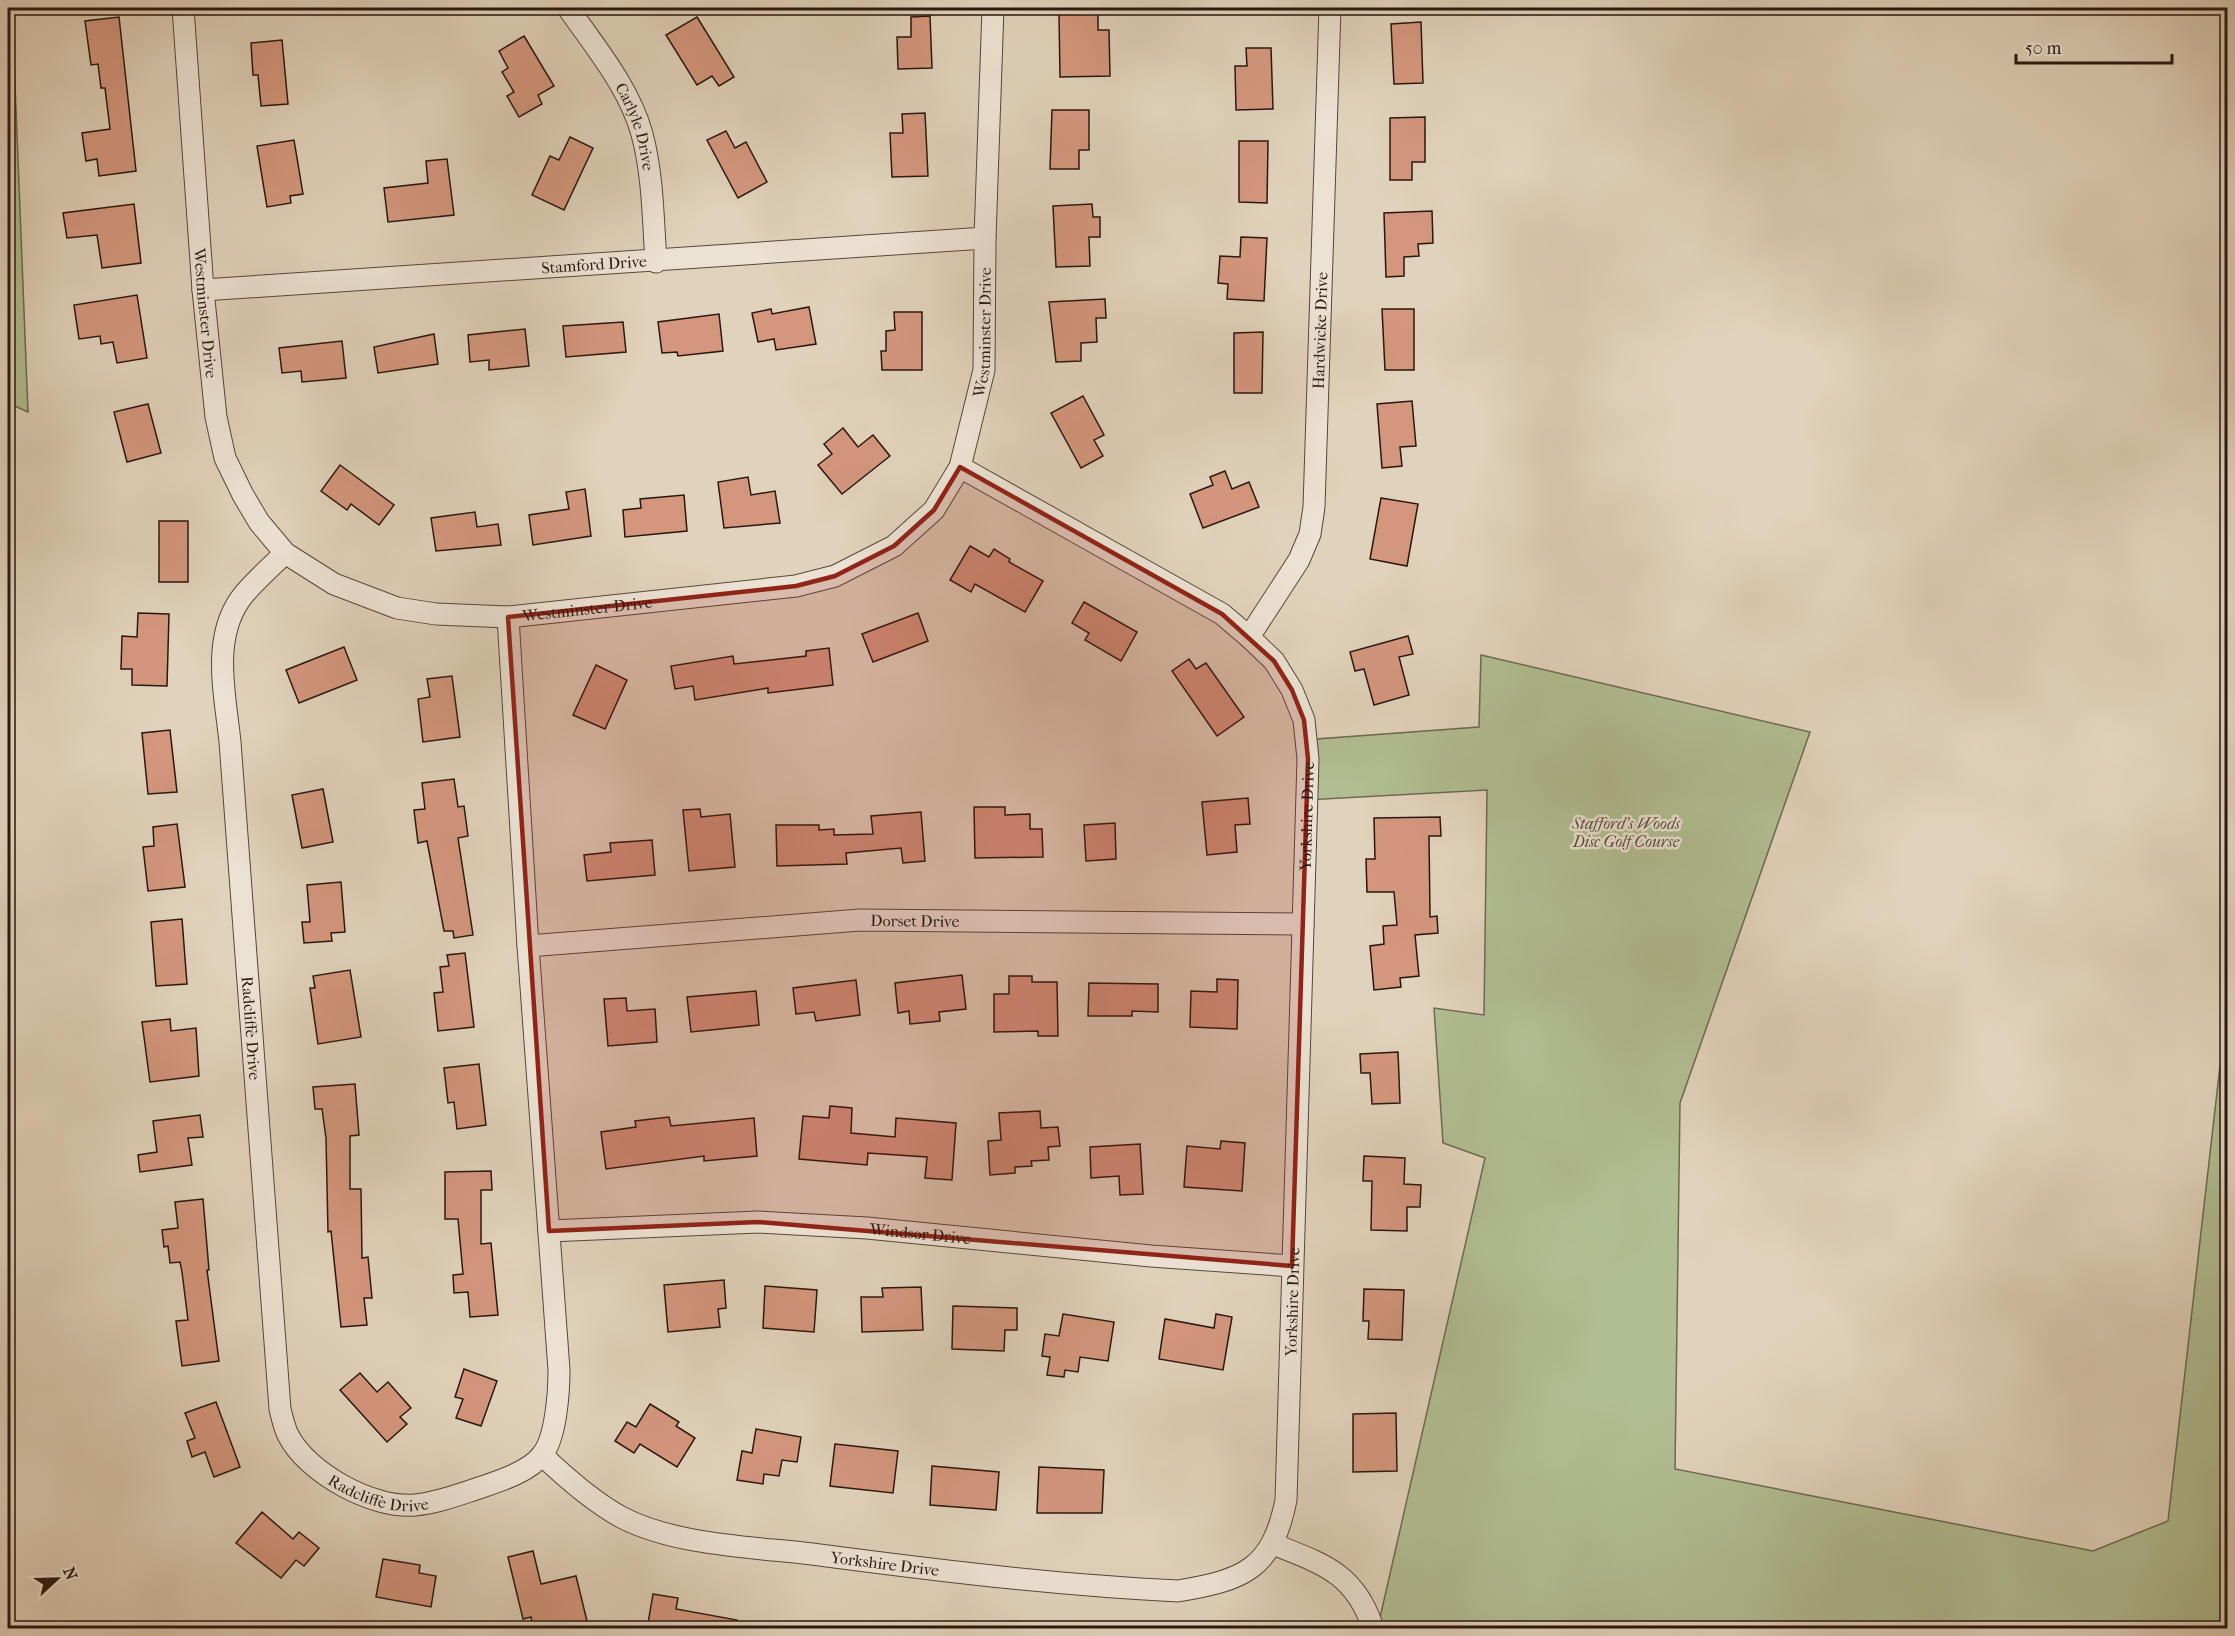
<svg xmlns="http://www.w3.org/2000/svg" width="2235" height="1636" viewBox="0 0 2235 1636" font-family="'IM FELL French Canon',serif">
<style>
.green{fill:#b1bd92;stroke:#6d6a50;stroke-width:1.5}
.building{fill:#d4977e;stroke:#29170f;stroke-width:1.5}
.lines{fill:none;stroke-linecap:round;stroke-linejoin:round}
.minor-casing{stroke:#57463a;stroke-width:23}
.minor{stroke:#ece2d3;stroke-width:21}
.marked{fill:#8f2418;fill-opacity:0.2;stroke:#8f2418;stroke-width:4.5;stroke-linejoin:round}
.labels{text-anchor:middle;stroke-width:5;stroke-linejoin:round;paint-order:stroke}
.street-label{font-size:16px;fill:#29170f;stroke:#ece2d3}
.park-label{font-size:16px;font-style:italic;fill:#524936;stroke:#ece2d3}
</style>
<rect width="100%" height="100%" fill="#e1d2bb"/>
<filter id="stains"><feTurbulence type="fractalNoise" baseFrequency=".00333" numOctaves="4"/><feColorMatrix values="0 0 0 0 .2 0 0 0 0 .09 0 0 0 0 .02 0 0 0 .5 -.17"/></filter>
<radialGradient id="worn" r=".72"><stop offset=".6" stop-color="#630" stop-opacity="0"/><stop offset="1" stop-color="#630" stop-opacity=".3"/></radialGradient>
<g class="green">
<path d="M 8,8 L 12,8 L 28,412 L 8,403 Z"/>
<path d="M 1481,655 L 1810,732 L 1680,1103 L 1675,1469 L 2093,1551 L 2168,1521 L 2220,1066 L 2227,1062 L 2227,1628 L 1381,1628 L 1379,1622 L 1485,1158 L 1443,1143 L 1434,1008 L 1484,1015 L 1487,790 L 1306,800 L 1303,740 L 1479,727 Z"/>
</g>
<g class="building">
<path d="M 1098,13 L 1098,30 L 1109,30 L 1110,76 L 1060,77 L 1059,14 Z"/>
<path d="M 930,16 L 932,68 L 898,69 L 897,37 L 911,37 L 911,17 Z"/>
<path d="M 119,17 L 136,171 L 99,176 L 97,159 L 86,161 L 82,133 L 110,129 L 105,88 L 101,88 L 98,64 L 91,65 L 85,21 Z"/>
<path d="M 697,17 L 734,77 L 719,86 L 712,76 L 697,85 L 666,35 Z"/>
<path d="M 1421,22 L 1423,83 L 1394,84 L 1391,24 Z"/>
<path d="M 524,36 L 554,86 L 538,95 L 542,104 L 519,117 L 507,96 L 514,92 L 502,72 L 508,68 L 499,51 Z"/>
<path d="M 282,40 L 288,104 L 261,106 L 258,75 L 253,75 L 251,43 Z"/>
<path d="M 1246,48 L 1271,48 L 1273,109 L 1236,110 L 1235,66 L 1247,66 Z"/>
<path d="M 1052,110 L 1089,110 L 1089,150 L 1079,150 L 1079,169 L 1050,169 Z"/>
<path d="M 925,113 L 928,176 L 892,177 L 890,133 L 903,133 L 902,114 Z"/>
<path d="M 1425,117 L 1425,162 L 1412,162 L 1412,180 L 1390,180 L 1390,118 Z"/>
<path d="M 726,131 L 735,148 L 746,142 L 767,182 L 738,198 L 707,140 Z"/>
<path d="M 570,137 L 593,148 L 564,210 L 532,195 L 550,156 L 559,160 Z"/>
<path d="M 294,140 L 303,194 L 290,196 L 291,203 L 267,207 L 257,146 Z"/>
<path d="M 1239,141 L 1268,141 L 1267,203 L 1239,202 Z"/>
<path d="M 447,159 L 454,215 L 388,222 L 384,188 L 428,183 L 426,161 Z"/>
<path d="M 134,204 L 141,263 L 102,268 L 97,235 L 67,238 L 63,213 Z"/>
<path d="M 1092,204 L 1093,217 L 1100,217 L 1100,237 L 1089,237 L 1090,266 L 1056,267 L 1053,206 Z"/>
<path d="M 1432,211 L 1433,243 L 1418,244 L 1419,256 L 1404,257 L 1404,276 L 1386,277 L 1384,213 Z"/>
<path d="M 1241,237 L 1267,238 L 1264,301 L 1227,299 L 1228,284 L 1218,283 L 1220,256 L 1240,257 Z"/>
<path d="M 137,295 L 147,358 L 117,363 L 113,342 L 101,344 L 100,336 L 79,339 L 74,305 Z"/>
<path d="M 1105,299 L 1106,318 L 1096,318 L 1097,342 L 1081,343 L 1081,361 L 1056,362 L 1049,302 Z"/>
<path d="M 809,307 L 816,344 L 776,350 L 774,339 L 758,342 L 752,313 L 771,309 L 772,314 Z"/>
<path d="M 1382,309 L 1414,309 L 1414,370 L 1385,370 Z"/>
<path d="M 894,312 L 922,312 L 922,370 L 882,370 L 881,351 L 886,351 L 886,331 L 895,330 Z"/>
<path d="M 719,314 L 723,351 L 678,356 L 677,352 L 662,353 L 658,322 Z"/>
<path d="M 623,322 L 626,352 L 566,357 L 563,326 Z"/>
<path d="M 525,329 L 529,366 L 489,370 L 489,360 L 470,362 L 468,335 Z"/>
<path d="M 1263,332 L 1262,393 L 1234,393 L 1234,333 Z"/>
<path d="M 434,334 L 438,364 L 378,373 L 374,347 Z"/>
<path d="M 342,341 L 346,378 L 302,382 L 301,371 L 282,373 L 279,348 Z"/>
<path d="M 1083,396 L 1104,435 L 1094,440 L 1103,456 L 1081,468 L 1051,413 Z"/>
<path d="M 1412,401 L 1416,446 L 1400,447 L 1402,466 L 1382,468 L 1377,404 Z"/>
<path d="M 148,404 L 161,453 L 127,462 L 114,412 Z"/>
<path d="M 843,428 L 858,447 L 873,435 L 890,456 L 842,494 L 818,465 L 832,454 L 824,444 Z"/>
<path d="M 340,465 L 394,505 L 379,525 L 351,504 L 347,510 L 321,491 Z"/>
<path d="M 1225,471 L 1232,489 L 1249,482 L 1259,507 L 1203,528 L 1190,494 L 1213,485 L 1210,477 Z"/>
<path d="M 748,477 L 751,495 L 775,491 L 780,523 L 724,528 L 718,482 Z"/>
<path d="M 585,489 L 591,536 L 533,545 L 529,515 L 569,509 L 566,492 Z"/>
<path d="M 684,495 L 687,531 L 625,537 L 623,510 L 641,508 L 640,499 Z"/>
<path d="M 1381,498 L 1418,504 L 1407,566 L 1370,559 Z"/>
<path d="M 475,512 L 477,527 L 498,524 L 501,545 L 436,551 L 431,518 Z"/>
<rect x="159" y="521" width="29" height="61"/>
<path d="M 970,546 L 989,557 L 994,549 L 1010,559 L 1009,562 L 1043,581 L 1025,612 L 975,584 L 971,592 L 950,580 Z"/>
<path d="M 1084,602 L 1137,632 L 1121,661 L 1085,640 L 1089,633 L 1072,623 Z"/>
<path d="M 138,613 L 169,614 L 167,686 L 132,685 L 132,669 L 121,669 L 122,636 L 137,637 Z"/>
<path d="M 918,613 L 928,641 L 873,662 L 862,634 Z"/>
<path d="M 1408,636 L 1413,654 L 1399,657 L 1409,695 L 1374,705 L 1364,669 L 1355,671 L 1350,652 Z"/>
<path d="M 344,647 L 357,680 L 299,703 L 286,670 Z"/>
<path d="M 829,648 L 833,685 L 768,693 L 768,688 L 695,700 L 693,686 L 675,689 L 671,666 L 733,656 L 734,664 L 806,656 L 806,651 Z"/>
<path d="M 1189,659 L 1196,669 L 1206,663 L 1244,717 L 1217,736 L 1172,671 Z"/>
<path d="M 596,665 L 627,680 L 605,729 L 573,715 Z"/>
<path d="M 452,676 L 460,737 L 423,742 L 418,699 L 430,697 L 427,679 Z"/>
<path d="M 170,730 L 177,792 L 148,794 L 142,733 Z"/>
<path d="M 454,779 L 458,807 L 464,806 L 468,836 L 458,838 L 473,935 L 454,938 L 453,931 L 444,931 L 427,841 L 418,843 L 414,810 L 425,809 L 422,783 Z"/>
<path d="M 323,789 L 333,842 L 302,848 L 292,795 Z"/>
<path d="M 1248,798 L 1250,824 L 1235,825 L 1237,852 L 1207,855 L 1202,802 Z"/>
<path d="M 974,807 L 1005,807 L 1005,815 L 1030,814 L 1030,829 L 1042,829 L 1043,857 L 975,858 Z"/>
<path d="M 700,809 L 701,817 L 730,814 L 735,867 L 689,871 L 683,810 Z"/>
<path d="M 921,812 L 925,861 L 903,863 L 901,848 L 846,853 L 847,864 L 777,866 L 776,825 L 819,825 L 819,830 L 834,829 L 834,835 L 873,834 L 871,816 Z"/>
<path d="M 1440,817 L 1441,836 L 1429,836 L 1430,917 L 1437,916 L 1438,933 L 1415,935 L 1419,976 L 1400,978 L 1401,987 L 1374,990 L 1370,946 L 1384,944 L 1383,926 L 1397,925 L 1394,892 L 1367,892 L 1366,859 L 1375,859 L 1374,818 Z"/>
<path d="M 1115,823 L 1116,859 L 1086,861 L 1084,825 Z"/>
<path d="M 177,824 L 185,887 L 148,891 L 143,847 L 154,846 L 153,827 Z"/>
<path d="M 652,840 L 655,875 L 587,881 L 584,855 L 611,852 L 610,843 Z"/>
<path d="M 341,882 L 345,932 L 331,933 L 332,941 L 304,943 L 302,922 L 310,922 L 307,885 Z"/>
<path d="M 182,919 L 187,984 L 156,986 L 151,922 Z"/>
<path d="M 465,953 L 474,1027 L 438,1031 L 434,993 L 443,992 L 440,967 L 449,966 L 447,955 Z"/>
<path d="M 350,970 L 361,1037 L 318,1044 L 310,988 L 315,988 L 313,976 Z"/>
<path d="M 962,975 L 966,1009 L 939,1012 L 940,1021 L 910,1024 L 909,1011 L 898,1013 L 895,983 Z"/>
<path d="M 1009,976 L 1032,976 L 1032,982 L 1057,982 L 1058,1036 L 1038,1036 L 1038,1031 L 994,1032 L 994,994 L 1009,994 Z"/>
<path d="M 1217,979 L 1238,980 L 1237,1029 L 1190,1027 L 1191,991 L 1217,992 Z"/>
<path d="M 856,980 L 860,1015 L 816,1021 L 814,1012 L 796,1014 L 793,988 Z"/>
<path d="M 1089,983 L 1158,984 L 1158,1012 L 1132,1011 L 1132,1016 L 1088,1016 Z"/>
<path d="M 756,991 L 759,1025 L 691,1032 L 687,997 Z"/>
<path d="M 626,998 L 627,1011 L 655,1009 L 657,1042 L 608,1046 L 604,999 Z"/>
<path d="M 170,1019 L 171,1031 L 196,1028 L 199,1076 L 150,1082 L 142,1022 Z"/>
<path d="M 1398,1052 L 1400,1103 L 1372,1104 L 1370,1073 L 1361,1073 L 1360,1054 Z"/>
<path d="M 479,1064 L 486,1125 L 457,1129 L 454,1102 L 448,1103 L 444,1068 Z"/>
<path d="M 355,1084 L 359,1135 L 350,1136 L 350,1189 L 361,1189 L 362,1258 L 368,1257 L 372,1298 L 364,1298 L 367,1325 L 341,1327 L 331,1231 L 328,1232 L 326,1138 L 322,1109 L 315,1109 L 313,1087 Z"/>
<path d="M 830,1106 L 852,1108 L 851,1133 L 895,1137 L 896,1118 L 956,1123 L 952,1180 L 925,1178 L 927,1157 L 868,1153 L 867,1165 L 799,1159 L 803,1116 L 829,1118 Z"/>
<path d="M 1040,1111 L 1041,1128 L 1058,1127 L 1060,1146 L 1048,1147 L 1049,1160 L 1031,1161 L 1032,1166 L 1015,1167 L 1015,1173 L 990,1175 L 988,1141 L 1001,1140 L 999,1113 Z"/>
<path d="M 200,1115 L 203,1137 L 188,1138 L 192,1165 L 140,1172 L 138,1155 L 157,1152 L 153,1121 Z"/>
<path d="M 669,1117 L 671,1126 L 754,1118 L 757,1156 L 704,1161 L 704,1156 L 606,1169 L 601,1132 L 636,1127 L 635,1121 Z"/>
<path d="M 1221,1141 L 1245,1143 L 1242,1191 L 1184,1187 L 1187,1146 L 1220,1149 Z"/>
<path d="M 1140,1144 L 1143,1194 L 1120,1195 L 1119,1176 L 1091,1178 L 1090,1147 Z"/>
<path d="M 1364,1156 L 1405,1158 L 1404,1184 L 1421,1185 L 1420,1207 L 1407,1207 L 1407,1231 L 1371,1230 L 1372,1181 L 1363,1181 Z"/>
<path d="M 491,1171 L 492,1190 L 481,1190 L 481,1244 L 491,1243 L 498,1315 L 470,1317 L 468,1292 L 454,1293 L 453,1275 L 463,1274 L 458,1219 L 445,1219 L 445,1172 Z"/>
<path d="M 203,1199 L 209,1270 L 207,1270 L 219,1361 L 182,1366 L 176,1321 L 188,1320 L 182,1272 L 180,1262 L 170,1263 L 168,1246 L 164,1247 L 162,1230 L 178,1228 L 175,1202 Z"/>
<path d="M 724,1280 L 726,1308 L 718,1309 L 720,1327 L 668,1332 L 664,1285 Z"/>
<path d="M 765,1286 L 817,1290 L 814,1332 L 763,1328 Z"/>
<path d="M 921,1287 L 923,1330 L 862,1332 L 861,1297 L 883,1297 L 882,1288 Z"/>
<path d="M 1364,1289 L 1404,1290 L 1402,1340 L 1368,1339 L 1369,1321 L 1363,1321 Z"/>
<path d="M 953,1306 L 1017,1308 L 1017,1330 L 1005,1330 L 1004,1351 L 952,1349 Z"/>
<path d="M 1063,1314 L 1114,1322 L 1108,1361 L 1080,1357 L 1078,1372 L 1065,1370 L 1064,1377 L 1047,1375 L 1050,1357 L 1042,1356 L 1045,1334 L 1059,1336 Z"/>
<path d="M 1216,1314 L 1232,1317 L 1223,1370 L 1159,1359 L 1165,1319 L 1214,1328 Z"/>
<path d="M 464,1369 L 497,1381 L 481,1426 L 456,1418 L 463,1399 L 455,1397 Z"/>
<path d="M 360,1373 L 377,1392 L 388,1382 L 411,1408 L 400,1417 L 407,1424 L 387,1442 L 340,1390 Z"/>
<path d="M 216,1402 L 240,1467 L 214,1477 L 205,1452 L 192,1457 L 187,1441 L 195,1438 L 185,1413 Z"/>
<path d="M 650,1404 L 679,1422 L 676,1426 L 695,1438 L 677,1467 L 640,1444 L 634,1453 L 615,1441 L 627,1422 L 636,1427 Z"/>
<path d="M 1396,1413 L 1397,1471 L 1353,1472 L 1353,1414 Z"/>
<path d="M 756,1429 L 801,1437 L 797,1462 L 782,1460 L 779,1476 L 764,1474 L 763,1484 L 737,1480 L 742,1451 L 752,1453 Z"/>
<path d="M 835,1444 L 898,1451 L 893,1493 L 830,1486 Z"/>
<path d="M 932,1466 L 999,1472 L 996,1510 L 930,1505 Z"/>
<path d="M 1039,1467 L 1104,1470 L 1102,1513 L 1037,1513 Z"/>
<path d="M 262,1512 L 293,1539 L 299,1532 L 319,1548 L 304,1566 L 296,1560 L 281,1578 L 236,1543 Z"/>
<path d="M 533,1551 L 541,1584 L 576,1576 L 587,1621 L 554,1629 L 533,1629 L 531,1617 L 523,1619 L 508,1557 Z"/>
<path d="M 383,1559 L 420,1565 L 419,1573 L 436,1576 L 431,1607 L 376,1597 Z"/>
<path d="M 653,1594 L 678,1598 L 676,1609 L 737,1620 L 736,1629 L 647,1629 Z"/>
</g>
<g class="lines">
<defs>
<g id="minor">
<path id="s1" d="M 183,8 L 203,290 L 216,417 L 225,458 L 243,495 L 259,522 L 285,553 L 334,584 L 397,608 L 436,614 L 508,617 L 796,586 L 835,576 L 894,546 L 934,510 L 960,467 L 984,370 L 985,238 L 993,8"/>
<path id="s2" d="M 568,8 C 595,47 629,87 642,134 C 653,175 653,219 656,262"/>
<path id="s3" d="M 203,290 L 985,238"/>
<path id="s4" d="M 285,553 C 272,566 257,579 245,593 C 210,634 225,693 230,742 L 280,1409 C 282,1417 284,1427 288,1435 C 307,1473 373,1509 415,1505 C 438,1503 460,1494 482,1487 C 500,1481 530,1471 542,1455 C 556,1438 559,1392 559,1370 L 528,946 L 508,617"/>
<path id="s5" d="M 1249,637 L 1299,560 L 1310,534 L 1314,507 L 1330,8"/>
<path id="s6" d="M 528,946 L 860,920 L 1303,924"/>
<path id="s7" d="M 549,1231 L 758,1222 L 867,1228 L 1151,1256 L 1292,1266"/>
<path id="s8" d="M 542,1455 C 566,1478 592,1501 621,1517 C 674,1545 752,1547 812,1554 C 933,1570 1055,1585 1178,1591 C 1243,1580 1272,1570 1286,1500 L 1308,759 L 1304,720 L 1292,690 L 1274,661 L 1249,637 L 1222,614 L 960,467"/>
<path d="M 1273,1544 C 1323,1564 1355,1573 1373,1628"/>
</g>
</defs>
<use href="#minor" class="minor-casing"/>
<use href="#minor" class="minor"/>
</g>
<path class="marked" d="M 960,467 L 1222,614 L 1274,661 L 1292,690 L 1304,720 L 1308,759 L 1292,1266 L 758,1222 L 549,1231 L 508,617 L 796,586 L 835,576 L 894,546 L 934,510 Z"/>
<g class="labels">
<g class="street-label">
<text dy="6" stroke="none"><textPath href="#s2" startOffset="138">Carlyle Drive</textPath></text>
<text dy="6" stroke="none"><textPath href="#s3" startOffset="392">Stamford Drive</textPath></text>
<text dy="6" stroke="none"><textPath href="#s1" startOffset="306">Westminster Drive</textPath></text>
<text dy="6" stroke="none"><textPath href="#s5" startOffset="324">Hardwicke Drive</textPath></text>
<text dy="6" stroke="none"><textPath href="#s1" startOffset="1440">Westminster Drive</textPath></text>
<text dy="6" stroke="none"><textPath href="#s1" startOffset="882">Westminster Drive</textPath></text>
<text dy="6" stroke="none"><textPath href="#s8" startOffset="1504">Yorkshire Drive</textPath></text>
<text dy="6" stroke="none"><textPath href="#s6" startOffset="388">Dorset Drive</textPath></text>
<text dy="6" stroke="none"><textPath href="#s4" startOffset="498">Radcliffe Drive</textPath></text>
<text dy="6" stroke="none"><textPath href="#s7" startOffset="372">Windsor Drive</textPath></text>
<text dy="6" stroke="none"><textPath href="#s8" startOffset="1018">Yorkshire Drive</textPath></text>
<text dy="6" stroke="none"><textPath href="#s4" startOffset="1020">Radcliffe Drive</textPath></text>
<text dy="6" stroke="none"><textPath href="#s8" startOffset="370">Yorkshire Drive</textPath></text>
</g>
<g class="park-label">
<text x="1626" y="829">Stafford's Woods<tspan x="1626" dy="18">Disc Golf Course</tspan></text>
</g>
</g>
<rect width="2235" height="1636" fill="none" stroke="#e1d2bb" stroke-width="30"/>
<rect x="9" y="9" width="2217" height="1618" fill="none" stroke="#29170f" stroke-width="3"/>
<rect x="15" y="15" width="2205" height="1606" fill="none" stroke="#29170f" stroke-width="1.5"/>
<g transform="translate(57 1579) rotate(68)" stroke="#ece2d3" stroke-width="4.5" paint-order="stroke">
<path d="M0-4.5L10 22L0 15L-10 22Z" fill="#29170f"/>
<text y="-9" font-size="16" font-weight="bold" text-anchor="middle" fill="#29170f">N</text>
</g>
<path d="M2016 54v9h156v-9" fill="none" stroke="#29170f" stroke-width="3"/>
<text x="2025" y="54" font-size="18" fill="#29170f" stroke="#ece2d3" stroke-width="4.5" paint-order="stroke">50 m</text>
<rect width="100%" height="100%" filter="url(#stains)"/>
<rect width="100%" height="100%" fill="url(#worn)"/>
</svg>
